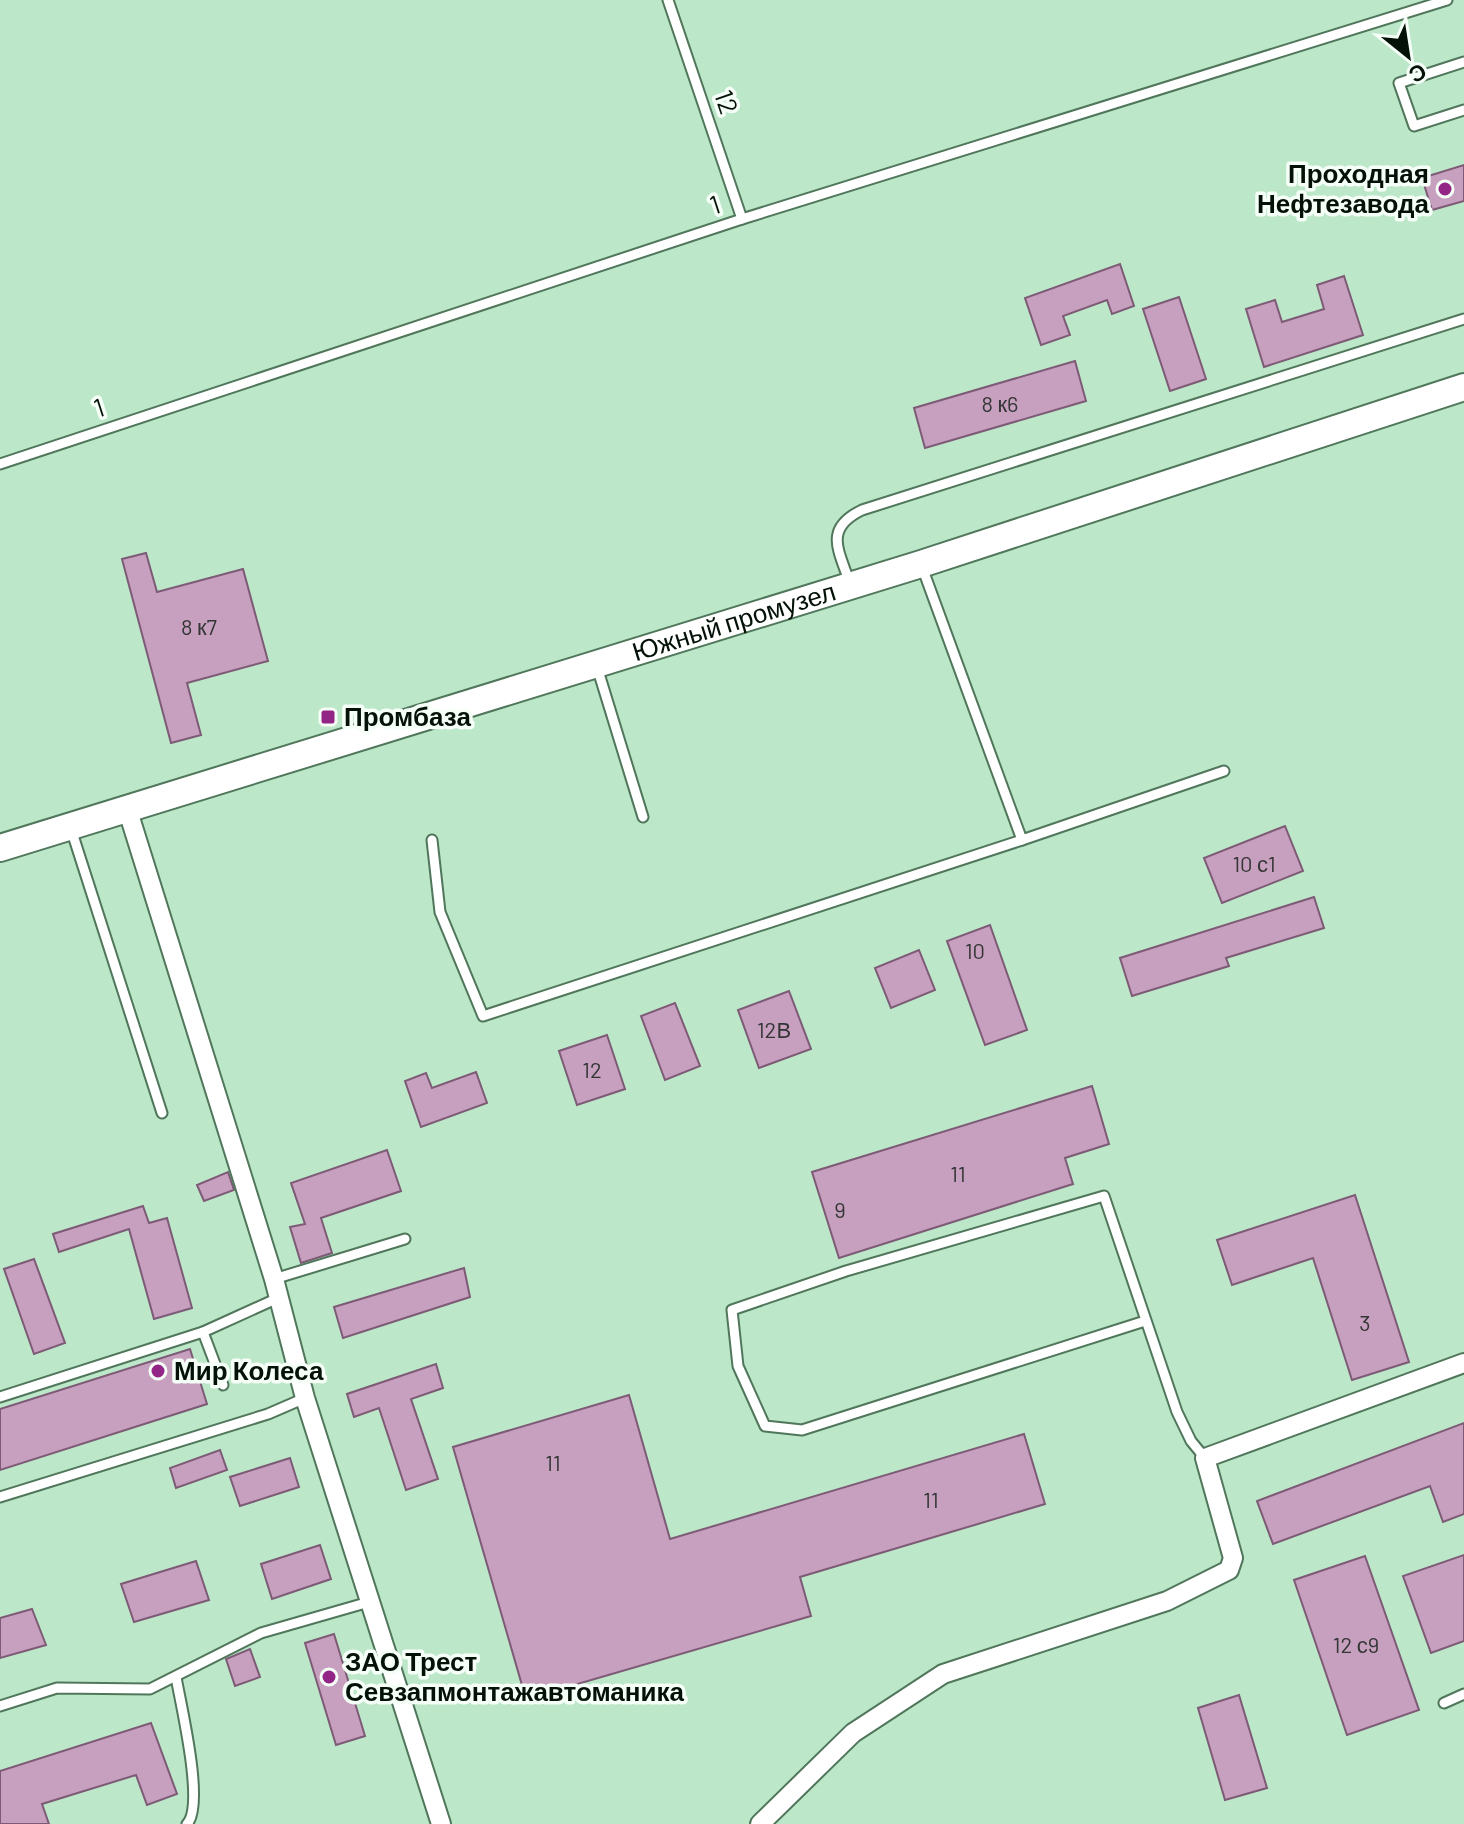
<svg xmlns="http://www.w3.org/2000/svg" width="1464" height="1824" viewBox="0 0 1464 1824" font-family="Barlow,sans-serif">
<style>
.building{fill:#c6a0be;stroke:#7d5a76;stroke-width:2}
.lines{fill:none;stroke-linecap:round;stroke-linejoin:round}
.lane-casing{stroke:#50765b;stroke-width:13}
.street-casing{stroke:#50765b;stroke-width:22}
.secondary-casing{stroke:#50765b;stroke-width:30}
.lane{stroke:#fff;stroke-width:9}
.street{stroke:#fff;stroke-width:18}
.secondary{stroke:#fff;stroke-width:26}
.poi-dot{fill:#932586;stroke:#f6fef8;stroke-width:3}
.labels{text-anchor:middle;stroke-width:7;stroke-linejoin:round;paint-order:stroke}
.number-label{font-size:22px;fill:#343535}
.street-label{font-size:26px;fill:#031107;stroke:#f6fef8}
.poi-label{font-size:26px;font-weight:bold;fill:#031107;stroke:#f6fef8;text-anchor:start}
</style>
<rect width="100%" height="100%" fill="#bce7c8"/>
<g class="building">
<path d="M 1464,165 L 1464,201 L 1432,210 L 1422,178 Z"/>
<path d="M 1120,264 L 1134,306 L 1112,314 L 1107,300 L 1063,316 L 1070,335 L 1041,345 L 1025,298 Z"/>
<path d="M 1344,276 L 1363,335 L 1264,367 L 1246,309 L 1275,300 L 1282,322 L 1324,309 L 1317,285 Z"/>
<path d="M 1179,297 L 1206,379 L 1170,391 L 1143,309 Z"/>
<path d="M 1075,361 L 1086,401 L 925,448 L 914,408 Z"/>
<path d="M 146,553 L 157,592 L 243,569 L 268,661 L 187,683 L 201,735 L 171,743 L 122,559 Z"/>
<path d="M 1285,826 L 1303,871 L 1222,903 L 1204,858 Z"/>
<path d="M 1314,897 L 1324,928 L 1226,958 L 1229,966 L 1132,996 L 1120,958 Z"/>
<path d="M 990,925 L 1027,1030 L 985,1045 L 947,941 Z"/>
<path d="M 919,950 L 935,990 L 891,1008 L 875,968 Z"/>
<path d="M 789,991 L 811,1049 L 759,1068 L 738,1010 Z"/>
<path d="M 675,1003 L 700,1066 L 665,1080 L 641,1016 Z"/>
<path d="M 607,1035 L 625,1089 L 577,1105 L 559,1051 Z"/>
<path d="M 476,1072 L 487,1103 L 421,1127 L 405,1081 L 426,1073 L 432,1088 Z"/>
<path d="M 1092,1086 L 1109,1144 L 1065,1158 L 1073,1184 L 839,1258 L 812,1172 Z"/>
<path d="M 387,1150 L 401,1191 L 321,1218 L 332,1253 L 301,1263 L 290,1227 L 305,1224 L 291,1183 Z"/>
<path d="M 228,1172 L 234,1190 L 204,1201 L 197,1185 Z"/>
<path d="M 1355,1195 L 1409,1362 L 1352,1380 L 1313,1258 L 1232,1285 L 1217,1240 Z"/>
<path d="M 143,1206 L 149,1223 L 167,1218 L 192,1308 L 154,1319 L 129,1229 L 59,1252 L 53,1234 Z"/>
<path d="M 34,1259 L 65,1343 L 34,1354 L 4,1269 Z"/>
<path d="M 464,1268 L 470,1297 L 343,1338 L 334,1307 Z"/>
<path d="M 190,1349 L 207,1404 L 0,1470 L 0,1409 Z"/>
<path d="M 436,1364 L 443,1388 L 411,1399 L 438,1479 L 406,1490 L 379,1408 L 354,1417 L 347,1394 Z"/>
<path d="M 629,1395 L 670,1539 L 1024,1434 L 1045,1504 L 800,1577 L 811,1616 L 526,1699 L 453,1447 Z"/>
<path d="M 1464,1423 L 1464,1514 L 1443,1522 L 1430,1486 L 1273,1544 L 1257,1501 Z"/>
<path d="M 220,1450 L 227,1470 L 176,1488 L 170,1468 Z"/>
<path d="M 290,1458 L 299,1487 L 240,1506 L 230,1477 Z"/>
<path d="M 320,1545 L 331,1579 L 272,1599 L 261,1564 Z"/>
<path d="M 1464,1555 L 1464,1641 L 1431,1653 L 1403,1576 Z"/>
<path d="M 1365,1556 L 1419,1710 L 1347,1735 L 1294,1580 Z"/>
<path d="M 196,1561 L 209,1600 L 134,1622 L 121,1584 Z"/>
<path d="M 32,1609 L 46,1645 L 0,1658 L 0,1618 Z"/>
<path d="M 334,1634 L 365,1736 L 336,1745 L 305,1643 Z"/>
<path d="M 250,1649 L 260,1677 L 235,1686 L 226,1659 Z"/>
<path d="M 1239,1695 L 1267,1788 L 1225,1800 L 1198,1708 Z"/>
<path d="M 151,1723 L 177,1794 L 147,1805 L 136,1775 L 42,1804 L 49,1824 L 0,1824 L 0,1771 Z"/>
</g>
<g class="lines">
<defs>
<g id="lane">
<path d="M 668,0 L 742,219"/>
<path d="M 1464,62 L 1399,83 L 1414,126 L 1464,110"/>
<path d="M 0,464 L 742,219 L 1447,0"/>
<path d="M 922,567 L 1022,840 L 1224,771"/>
<path d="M 850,584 C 839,550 823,529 862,510 L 1464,319"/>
<path d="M 597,667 L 643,817"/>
<path d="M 71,829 L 162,1113"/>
<path d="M 432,840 L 440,912 L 483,1016 L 1022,840"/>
<path d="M 274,1279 L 405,1239"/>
<path d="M 1145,1321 L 802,1430 L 765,1426 L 738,1366 L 732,1310 L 846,1271 L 1104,1196 L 1177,1412 L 1191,1441 L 1205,1458"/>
<path d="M 203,1332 L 278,1298"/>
<path d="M 0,1397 L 203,1332 L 223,1385"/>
<path d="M 0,1497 L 268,1414 L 305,1398"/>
<path d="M 176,1677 C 181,1706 205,1805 187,1824"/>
<path d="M 1444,1703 L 1464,1694"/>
<path d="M 0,1706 L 57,1688 L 150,1689 L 261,1633 L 369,1602"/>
</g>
<g id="street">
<path d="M 127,808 L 274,1279 L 305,1398 L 441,1824"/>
<path d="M 760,1824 L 853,1733 L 943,1674 L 1167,1601 L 1229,1570 L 1233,1558 L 1205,1458 L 1464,1363"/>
</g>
<g id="secondary">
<path id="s1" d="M 0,848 L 921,564 L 1464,387"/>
</g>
</defs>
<use href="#lane" class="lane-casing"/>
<use href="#street" class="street-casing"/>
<use href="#secondary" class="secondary-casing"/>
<use href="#lane" class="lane"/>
<use href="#street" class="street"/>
<use href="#secondary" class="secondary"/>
</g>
<g class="poi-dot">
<circle cx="1445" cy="189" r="8"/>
<rect x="320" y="709" width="16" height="16" rx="4"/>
<circle cx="158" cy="1371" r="8"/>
<circle cx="329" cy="1677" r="8"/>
</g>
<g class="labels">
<g class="number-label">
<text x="1000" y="412">8 к6</text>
<text x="199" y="635">8 к7</text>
<text x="1254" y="872">10 с1</text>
<text x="975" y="959">10</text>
<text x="774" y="1038">12В</text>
<text x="592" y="1078">12</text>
<text x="958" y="1182">11</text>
<text x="840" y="1218">9</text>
<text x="1365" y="1331">3</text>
<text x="553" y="1471">11</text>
<text x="931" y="1508">11</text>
<text x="1356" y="1653">12 с9</text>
</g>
<g class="street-label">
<text transform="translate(726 102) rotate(71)" y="9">12</text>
<text transform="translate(715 205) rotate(-18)" y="9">1</text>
<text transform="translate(99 408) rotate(-18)" y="9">1</text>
<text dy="9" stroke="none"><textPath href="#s1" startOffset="768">Южный промузел</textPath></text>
</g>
<g class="poi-label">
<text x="1429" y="183" text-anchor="end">Проходная<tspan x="1429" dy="30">Нефтезавода</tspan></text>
<text x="344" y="726">Промбаза</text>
<text x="174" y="1380">Мир Колеса</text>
<text x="345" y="1671">ЗАО Трест<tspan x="345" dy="30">Севзапмонтажавтоманика</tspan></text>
</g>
</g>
<g transform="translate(1408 56) rotate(150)" stroke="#f6fef8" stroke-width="6" paint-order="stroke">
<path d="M0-6L14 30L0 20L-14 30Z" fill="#031107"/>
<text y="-12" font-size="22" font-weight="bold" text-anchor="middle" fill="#031107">С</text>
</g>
</svg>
